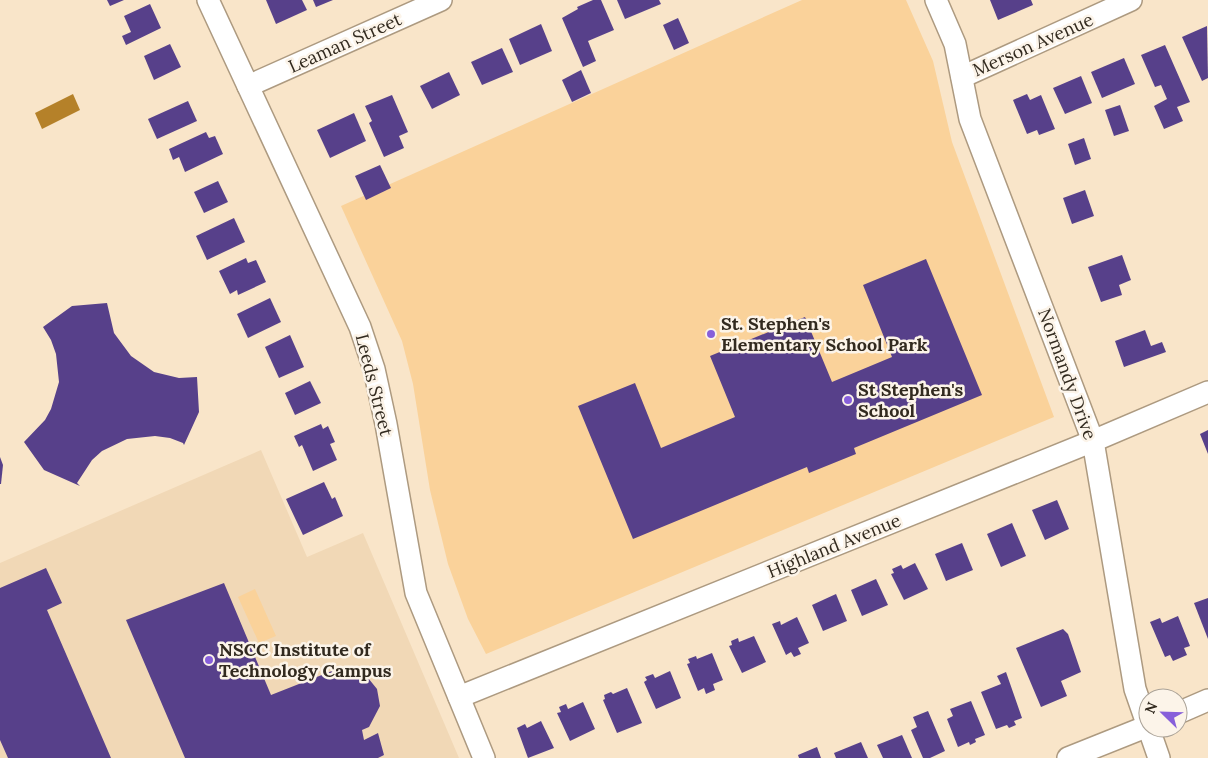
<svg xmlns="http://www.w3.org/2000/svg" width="1208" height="758" viewBox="0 0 1208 758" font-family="Lora,serif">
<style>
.built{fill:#f1d8b6}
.green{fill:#fad29a}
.water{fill:#b58129}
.building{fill:#57408a}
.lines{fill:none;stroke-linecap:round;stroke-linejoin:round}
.minor-casing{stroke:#ad9a80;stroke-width:24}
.minor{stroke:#fff;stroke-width:21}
.poi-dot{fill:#875fda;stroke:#fcf4e9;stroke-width:2}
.labels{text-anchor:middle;stroke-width:5;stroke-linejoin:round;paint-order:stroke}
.street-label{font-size:18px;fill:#322a1f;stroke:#fcf4e9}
.poi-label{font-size:18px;font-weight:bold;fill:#322a1f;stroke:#fcf4e9;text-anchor:start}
</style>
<rect width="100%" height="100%" fill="#f9e5c9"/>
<path class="built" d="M 261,450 L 307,557 L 363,533 L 459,758 L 0,758 L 0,563 Z"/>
<g class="green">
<path d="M 802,0 L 906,0 L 933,61 L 952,142 L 1054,417 L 486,654 L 468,619 L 448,564 L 430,490 L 413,384 L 402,341 L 341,206 Z"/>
<path d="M 255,589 L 276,636 L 259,643 L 238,597 Z"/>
</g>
<path class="water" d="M 73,94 L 80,110 L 42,129 L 35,113 Z"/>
<g class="building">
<path d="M 107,0 L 124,0 L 110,6 Z"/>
<path d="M 266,0 L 302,0 L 307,10 L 276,24 Z"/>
<path d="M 313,0 L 333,0 L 316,7 Z"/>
<path d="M 593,0 L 601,0 L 614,30 L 588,41 L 596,61 L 583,67 L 562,18 L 578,9 L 577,7 Z"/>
<path d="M 617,0 L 659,0 L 661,4 L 625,19 Z"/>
<path d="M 990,0 L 1031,0 L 1033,5 L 998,20 Z"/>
<path d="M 150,4 L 161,28 L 126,45 L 122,36 L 131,32 L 124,16 Z"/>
<path d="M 678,18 L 689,43 L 674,50 L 663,25 Z"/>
<path d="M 541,24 L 552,51 L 520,65 L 509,39 Z"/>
<path d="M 1207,26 L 1208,78 L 1202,81 L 1182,37 Z"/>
<path d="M 170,44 L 181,67 L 154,80 L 144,56 Z"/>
<path d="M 1165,45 L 1190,102 L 1177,107 L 1183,121 L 1164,129 L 1154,106 L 1167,99 L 1161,85 L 1155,87 L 1141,55 Z"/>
<path d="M 502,48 L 513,72 L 482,85 L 471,62 Z"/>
<path d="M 1124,58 L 1135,84 L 1102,98 L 1091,72 Z"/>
<path d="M 581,70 L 591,93 L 572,102 L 562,80 Z"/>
<path d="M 449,72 L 460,95 L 432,109 L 420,86 Z"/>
<path d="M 1081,76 L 1092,103 L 1065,114 L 1053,88 Z"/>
<path d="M 1027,94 L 1030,100 L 1041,95 L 1055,129 L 1039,135 L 1037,130 L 1027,134 L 1013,100 Z"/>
<path d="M 392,95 L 408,132 L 399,136 L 404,148 L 384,157 L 369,123 L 372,121 L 365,106 Z"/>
<path d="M 188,101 L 197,121 L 157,139 L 148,119 Z"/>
<path d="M 1120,105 L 1129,131 L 1114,136 L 1105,110 Z"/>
<path d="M 354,113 L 366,141 L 330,158 L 317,130 Z"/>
<path d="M 206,132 L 209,138 L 215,136 L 223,154 L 185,172 L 179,157 L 173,160 L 169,149 Z"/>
<path d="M 1084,138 L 1091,159 L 1075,165 L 1068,144 Z"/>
<path d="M 380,165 L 391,188 L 366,200 L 355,176 Z"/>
<path d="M 218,181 L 228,202 L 204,213 L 194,192 Z"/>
<path d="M 1085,190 L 1094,216 L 1072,224 L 1063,198 Z"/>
<path d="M 234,218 L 245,242 L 207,260 L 196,236 Z"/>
<path d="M 1122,255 L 1131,280 L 1119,285 L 1122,295 L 1101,302 L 1088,267 Z"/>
<path d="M 246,258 L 248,263 L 256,260 L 266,282 L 238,295 L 237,290 L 230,294 L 219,271 Z"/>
<path d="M 926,259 L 982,395 L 854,448 L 856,454 L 809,473 L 807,467 L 633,539 L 578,406 L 635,383 L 661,448 L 735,417 L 710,356 L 805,317 L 832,382 L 892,357 L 863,285 Z"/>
<path d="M 270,298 L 281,322 L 248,338 L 237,314 Z"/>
<path d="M 107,303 L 114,333 L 131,356 L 154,372 L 179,378 L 197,377 L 199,412 L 184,445 L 183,443 L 170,438 L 155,436 L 127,439 L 102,451 L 92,460 L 77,483 L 80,486 L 44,470 L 24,442 L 45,420 L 51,409 L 59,382 L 56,354 L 51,340 L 43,327 L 72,306 Z"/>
<path d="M 1145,330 L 1151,346 L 1162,342 L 1166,352 L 1124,367 L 1115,341 Z"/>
<path d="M 290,335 L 304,367 L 279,378 L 265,347 Z"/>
<path d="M 310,381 L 321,403 L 295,415 L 285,393 Z"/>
<path d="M 321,424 L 323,429 L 328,426 L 335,442 L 330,444 L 337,460 L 313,471 L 302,445 L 299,447 L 294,436 Z"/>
<path d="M 1208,430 L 1208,454 L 1200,434 Z"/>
<path d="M 0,457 L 3,465 L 1,484 L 0,484 Z"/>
<path d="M 324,482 L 332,499 L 335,497 L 343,516 L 303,535 L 286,499 Z"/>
<path d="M 1057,500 L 1069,529 L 1045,540 L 1032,510 Z"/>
<path d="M 1012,523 L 1026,556 L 1001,567 L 987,534 Z"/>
<path d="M 962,543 L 973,570 L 946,581 L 935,554 Z"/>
<path d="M 915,563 L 928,589 L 904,600 L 891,574 L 894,573 L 892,569 L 901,565 L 903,569 Z"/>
<path d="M 46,568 L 62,603 L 47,610 L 111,758 L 8,758 L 0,740 L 0,588 Z"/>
<path d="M 876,579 L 888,605 L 862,616 L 851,590 Z"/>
<path d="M 224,583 L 271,695 L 337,669 L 360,668 L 377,689 L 380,706 L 369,727 L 362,730 L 364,740 L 378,733 L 384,755 L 378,758 L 185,758 L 126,620 Z"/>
<path d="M 836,594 L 847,621 L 823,631 L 812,605 Z"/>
<path d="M 1208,598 L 1208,639 L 1194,603 Z"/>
<path d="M 1178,616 L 1190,646 L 1184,648 L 1187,655 L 1173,661 L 1170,655 L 1165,657 L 1150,622 L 1160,618 L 1162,623 Z"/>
<path d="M 797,617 L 809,643 L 798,648 L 801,654 L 794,657 L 791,652 L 786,655 L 772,624 L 780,621 L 781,625 Z"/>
<path d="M 1063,629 L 1068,634 L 1081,672 L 1061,681 L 1067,696 L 1041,707 L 1016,648 Z"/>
<path d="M 754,636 L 766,662 L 742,673 L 729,646 L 732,645 L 731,641 L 738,638 L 739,642 Z"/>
<path d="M 712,653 L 723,680 L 713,684 L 715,690 L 706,694 L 704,688 L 698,691 L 687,664 L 690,663 L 688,659 L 696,656 L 697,659 Z"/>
<path d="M 670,671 L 681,698 L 656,709 L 644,682 L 647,680 L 645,677 L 653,674 L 655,678 Z"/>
<path d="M 1006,672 L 1022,718 L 1014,721 L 1016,725 L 1009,728 L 1007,725 L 996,729 L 981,692 L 1001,684 L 997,676 Z"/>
<path d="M 627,688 L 642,723 L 617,733 L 603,700 L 605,699 L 604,695 L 611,692 L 613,694 Z"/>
<path d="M 971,701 L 985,735 L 975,739 L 976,742 L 970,745 L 969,742 L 958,747 L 947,719 L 953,716 L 950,709 Z"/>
<path d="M 583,702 L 595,729 L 570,741 L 557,713 L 561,712 L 559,707 L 566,704 L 568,709 Z"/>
<path d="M 928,711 L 945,751 L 930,758 L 923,758 L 911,730 L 917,727 L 913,717 Z"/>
<path d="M 541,721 L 554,748 L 528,758 L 517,728 L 525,724 L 527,728 Z"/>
<path d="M 902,735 L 912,758 L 883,758 L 877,745 Z"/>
<path d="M 861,742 L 868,758 L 836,758 L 834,753 Z"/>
<path d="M 817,747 L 821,758 L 799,758 L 798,755 Z"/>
</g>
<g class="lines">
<defs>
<g id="minor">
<path d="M 208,0 L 360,327 L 374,369 L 386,424 L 416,593 L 484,758"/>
<path d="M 936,0 L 955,44 L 970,119 L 1093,441 L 1135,689 L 1159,758"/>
<path d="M 962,77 L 1131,0"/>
<path d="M 248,86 L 441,0"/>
<path d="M 459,697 L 1093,441 L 1208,392"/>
<path d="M 1178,713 L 1208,700"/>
<path d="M 1068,758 L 1148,726"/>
</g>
</defs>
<use href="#minor" class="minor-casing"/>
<use href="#minor" class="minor"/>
</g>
<g class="poi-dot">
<circle cx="711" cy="334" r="5"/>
<circle cx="848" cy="400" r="5"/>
<circle cx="209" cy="660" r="5"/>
</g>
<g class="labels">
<g class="street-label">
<text transform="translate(345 43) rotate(-24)" y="6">Leaman Street</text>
<text transform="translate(1033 45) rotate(-24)" y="6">Merson Avenue</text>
<text transform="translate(1067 374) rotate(70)" y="6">Normandy Drive</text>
<text transform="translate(374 385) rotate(76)" y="6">Leeds Street</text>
<text transform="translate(834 546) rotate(-22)" y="6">Highland Avenue</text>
</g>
<g class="poi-label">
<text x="721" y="330">St. Stephen's<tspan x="721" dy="21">Elementary School Park</tspan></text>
<text x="858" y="396">St Stephen's<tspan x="858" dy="21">School</tspan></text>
<text x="219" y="656">NSCC Institute of<tspan x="219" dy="21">Technology Campus</tspan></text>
</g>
</g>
<g transform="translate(1163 713) rotate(293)"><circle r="24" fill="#fcf4e9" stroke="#aba398"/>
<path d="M0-4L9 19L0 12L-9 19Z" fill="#875fda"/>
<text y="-8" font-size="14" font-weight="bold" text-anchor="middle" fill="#322a1f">N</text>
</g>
</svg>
